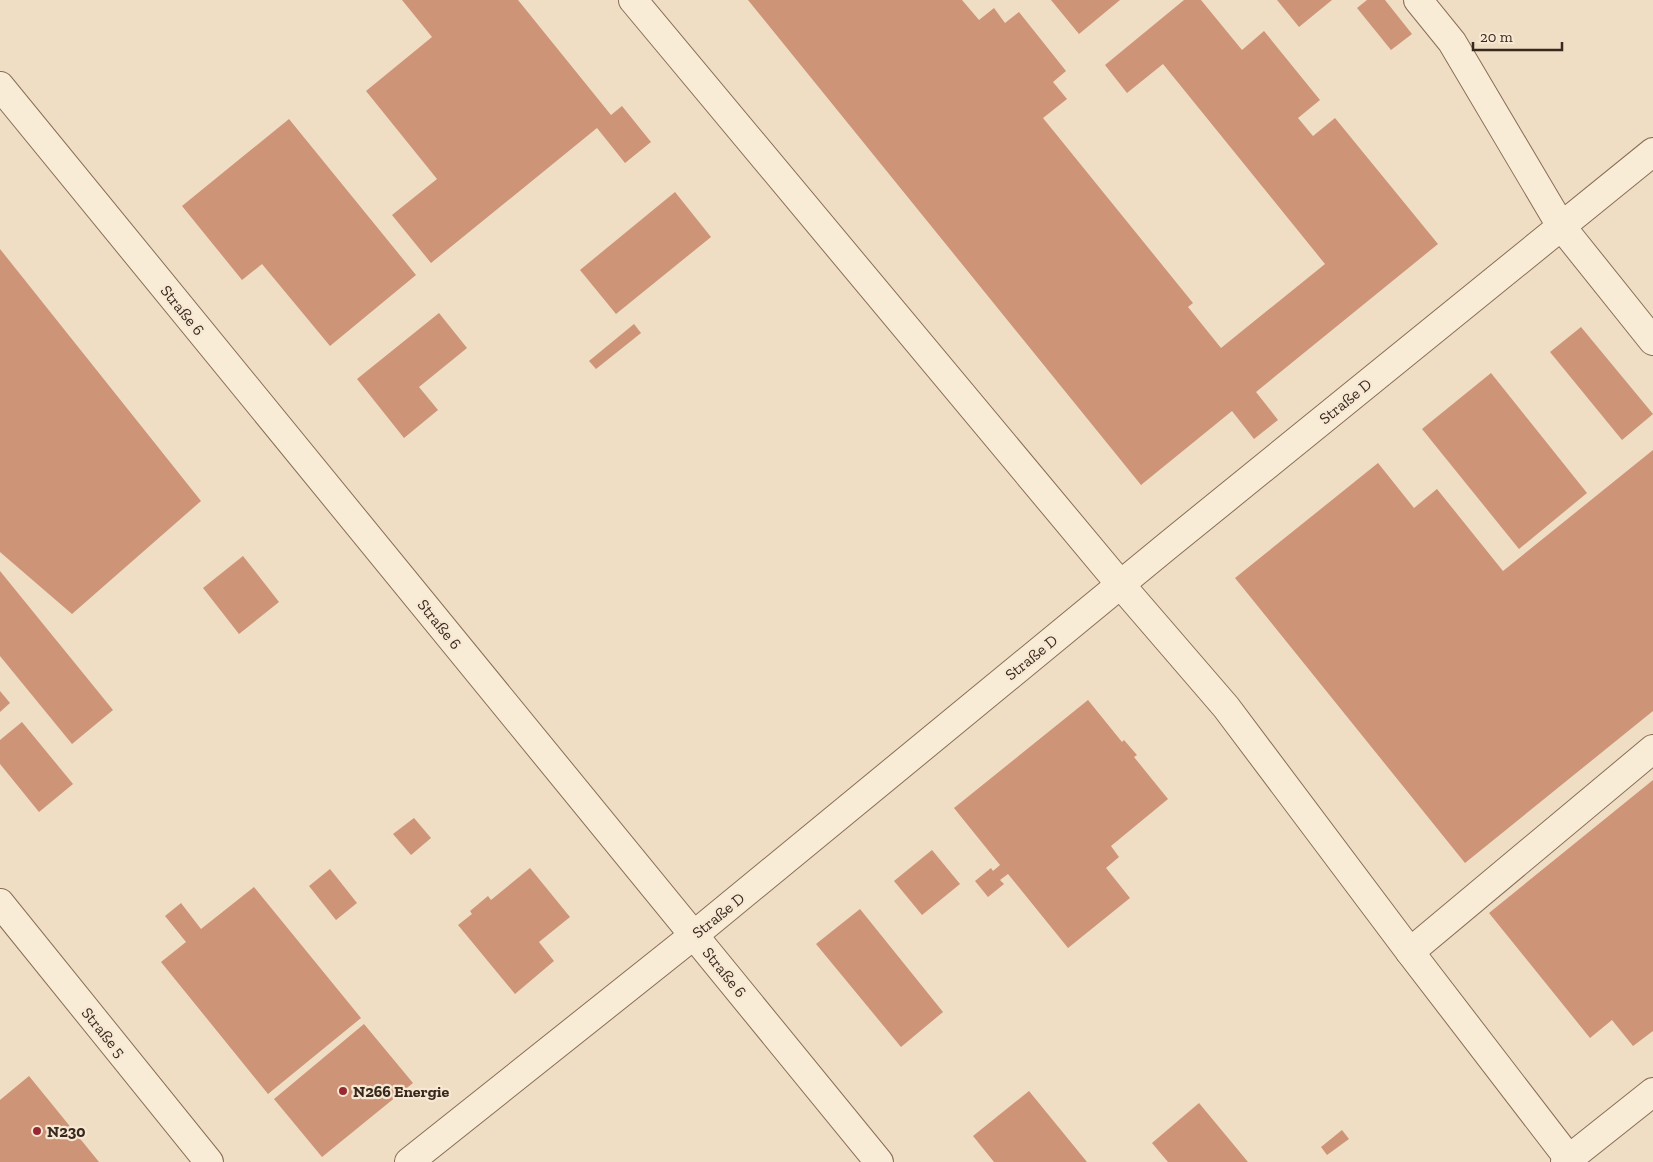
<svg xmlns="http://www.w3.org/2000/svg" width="1653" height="1162" viewBox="0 0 1653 1162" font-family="'Zilla Slab',serif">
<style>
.building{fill:#ce9478}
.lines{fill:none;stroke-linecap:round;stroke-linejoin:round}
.minor-casing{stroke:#896e59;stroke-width:30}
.minor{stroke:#f9ecd6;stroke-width:28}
.poi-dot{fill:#992833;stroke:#f6e8d2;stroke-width:2}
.labels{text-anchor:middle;stroke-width:4.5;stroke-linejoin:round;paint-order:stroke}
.street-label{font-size:16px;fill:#39281e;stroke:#f6e8d2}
.poi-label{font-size:16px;font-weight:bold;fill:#39281e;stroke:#f6e8d2;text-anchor:start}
</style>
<rect width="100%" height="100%" fill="#efdec3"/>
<g class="building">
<path d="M 402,0 L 518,0 L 611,115 L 622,106 L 651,142 L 625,163 L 597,128 L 431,263 L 392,215 L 437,179 L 366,91 L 432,37 Z"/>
<path d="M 748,0 L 962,0 L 979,20 L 994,8 L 1005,23 L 1019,12 L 1066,71 L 1053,82 L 1067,99 L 1043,118 L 1193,303 L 1188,307 L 1221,348 L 1325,264 L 1163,64 L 1127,93 L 1105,65 L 1184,0 L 1201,0 L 1242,50 L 1264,31 L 1320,100 L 1298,118 L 1313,136 L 1335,118 L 1438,244 L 1256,392 L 1278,420 L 1254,439 L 1232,411 L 1141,485 Z"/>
<path d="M 1051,0 L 1120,0 L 1079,34 Z"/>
<path d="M 1277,0 L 1332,0 L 1299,27 Z"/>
<path d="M 1367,0 L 1385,0 L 1412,34 L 1391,50 L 1357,8 Z"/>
<path d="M 289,119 L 416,275 L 330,346 L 262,264 L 242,280 L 182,206 Z"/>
<path d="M 675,192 L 711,237 L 616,314 L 580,270 Z"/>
<path d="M 0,249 L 201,501 L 72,614 L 0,552 Z"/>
<path d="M 439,313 L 467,348 L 419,387 L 438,410 L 404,438 L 357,379 Z"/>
<path d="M 634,324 L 641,333 L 596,369 L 589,361 Z"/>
<path d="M 1581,327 L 1653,414 L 1622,440 L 1550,352 Z"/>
<path d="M 1491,373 L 1587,493 L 1519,549 L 1422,429 Z"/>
<path d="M 1653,450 L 1653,711 L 1465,863 L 1235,578 L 1378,463 L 1414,508 L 1437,489 L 1503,571 Z"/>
<path d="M 243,556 L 279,602 L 239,634 L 203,588 Z"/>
<path d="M 0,571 L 113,710 L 72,744 L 0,656 Z"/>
<path d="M 0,691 L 10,703 L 0,712 Z"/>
<path d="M 1088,700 L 1122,742 L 1124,740 L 1137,755 L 1134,757 L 1168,799 L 1111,846 L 1119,857 L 1106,868 L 1130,898 L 1068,948 L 1008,874 L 1000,880 L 1004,884 L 988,897 L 975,881 L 991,868 L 993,871 L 1000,865 L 954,808 Z"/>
<path d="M 22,722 L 73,784 L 39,812 L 0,764 L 0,740 Z"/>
<path d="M 1653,780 L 1653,1031 L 1633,1046 L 1612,1020 L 1590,1038 L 1489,913 Z"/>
<path d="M 414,818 L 431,838 L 411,855 L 393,834 Z"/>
<path d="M 932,850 L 960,884 L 922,915 L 894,881 Z"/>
<path d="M 530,868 L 570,917 L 539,942 L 554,961 L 515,994 L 458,925 L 472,914 L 470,911 L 488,896 L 491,900 Z"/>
<path d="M 330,869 L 357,903 L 336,920 L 309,886 Z"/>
<path d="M 254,887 L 361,1018 L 268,1094 L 161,962 L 186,942 L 165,916 L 181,903 L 201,929 Z"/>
<path d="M 860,909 L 943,1012 L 901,1047 L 816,944 Z"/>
<path d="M 364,1024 L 413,1083 L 322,1157 L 274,1099 Z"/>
<path d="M 29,1076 L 99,1162 L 0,1162 L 0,1100 Z"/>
<path d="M 1029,1091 L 1087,1162 L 994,1162 L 973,1136 Z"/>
<path d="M 1199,1103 L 1248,1162 L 1168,1162 L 1152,1143 Z"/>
<path d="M 1342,1130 L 1349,1139 L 1327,1155 L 1321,1147 Z"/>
</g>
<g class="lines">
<defs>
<g id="minor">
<path d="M 633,0 L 1120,584 L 1226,707 L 1410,952 L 1569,1159"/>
<path d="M 1418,0 L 1452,42 L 1561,226 L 1653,341"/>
<path d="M 0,86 L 879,1162"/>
<path d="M 0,903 L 209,1162"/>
<path d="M 1410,952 L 1653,749"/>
<path d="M 409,1162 L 694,935 L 1166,547 L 1653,152"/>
<path d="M 1565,1162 L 1653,1092"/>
</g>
</defs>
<use href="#minor" class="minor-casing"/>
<use href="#minor" class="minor"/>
</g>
<g class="poi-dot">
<circle cx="343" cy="1091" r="5"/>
<circle cx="37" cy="1131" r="5"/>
</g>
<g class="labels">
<g class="street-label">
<text transform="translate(183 310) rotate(51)" y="6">Straße 6</text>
<text transform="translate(1345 401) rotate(-39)" y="6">Straße D</text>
<text transform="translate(440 624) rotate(51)" y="6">Straße 6</text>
<text transform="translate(1031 657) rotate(-39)" y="6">Straße D</text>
<text transform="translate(718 915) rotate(-39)" y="6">Straße D</text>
<text transform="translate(725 972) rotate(51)" y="6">Straße 6</text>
<text transform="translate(104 1032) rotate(51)" y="6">Straße 5</text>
</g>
<g class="poi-label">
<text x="353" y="1097">N266 Energie</text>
<text x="47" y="1137">N230</text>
</g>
</g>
<path d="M1473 42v8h89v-8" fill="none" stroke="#39281e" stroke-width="2.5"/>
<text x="1480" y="42" font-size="15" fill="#39281e" stroke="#f6e8d2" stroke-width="4" paint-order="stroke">20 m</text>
</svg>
